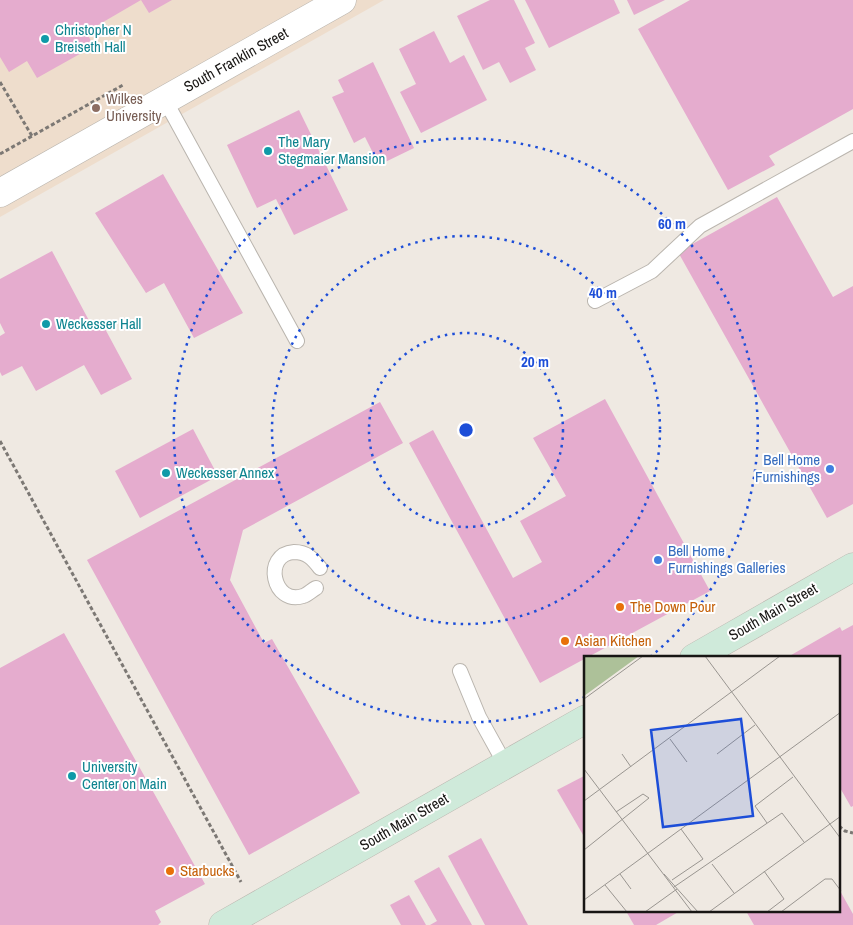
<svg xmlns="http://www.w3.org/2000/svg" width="853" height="925" viewBox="0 0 853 925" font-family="'Archivo Narrow',sans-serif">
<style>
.education{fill:#edc}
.building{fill:#e5acce}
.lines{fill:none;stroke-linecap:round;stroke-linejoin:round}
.lane-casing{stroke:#bab5ae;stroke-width:16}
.street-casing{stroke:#bab5ae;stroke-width:29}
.secondary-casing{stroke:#bab5ae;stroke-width:29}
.path{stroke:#7c7874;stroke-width:3;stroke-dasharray:4 2.5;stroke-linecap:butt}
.lane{stroke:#fff;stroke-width:14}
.street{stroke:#fff;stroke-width:28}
.secondary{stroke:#cfeada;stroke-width:28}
.ring{fill:none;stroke:#1d4ed8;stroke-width:2.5;stroke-dasharray:2.5 5}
.culture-dot{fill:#0f9aa8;stroke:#fff;stroke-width:2}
.education-dot{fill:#8d6e63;stroke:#fff;stroke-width:2}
.shop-dot{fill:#3f7fe0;stroke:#fff;stroke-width:2}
.food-dot{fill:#e8710a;stroke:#fff;stroke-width:2}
.labels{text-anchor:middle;stroke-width:4;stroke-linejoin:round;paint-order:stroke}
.culture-label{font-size:15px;fill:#0d838f;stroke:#fff;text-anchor:start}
.street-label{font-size:15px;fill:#181614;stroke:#fff}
.education-label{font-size:15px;fill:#785e54;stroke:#fff;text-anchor:start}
.shop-label{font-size:15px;fill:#366cbe;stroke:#fff;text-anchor:end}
.food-label{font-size:15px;fill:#c56008;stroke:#fff;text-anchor:start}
.inset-road{fill:none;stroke:#999590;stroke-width:1}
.view{fill:#1d4ed8;fill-opacity:0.15;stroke:#1d4ed8;stroke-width:2.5}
.inset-edge{fill:none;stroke:#181614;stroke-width:2.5}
.centre{fill:#1d4ed8;stroke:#fff;stroke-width:2.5}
.ring-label{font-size:15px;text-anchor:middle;font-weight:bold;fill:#1d4ed8;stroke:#fff;stroke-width:4;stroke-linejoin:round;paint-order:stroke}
</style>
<rect width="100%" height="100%" fill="#efe9e2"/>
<path class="education" d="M 0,0 L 384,0 L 0,217 Z"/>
<g class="building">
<path d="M 0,0 L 172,0 L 149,13 L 141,0 L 86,32 L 94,46 L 37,78 L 27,61 L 9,72 L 0,57 Z"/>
<path d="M 490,0 L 514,0 L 535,43 L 525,48 L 536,70 L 510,83 L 499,62 L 483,70 L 457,16 Z"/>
<path d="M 525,0 L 614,0 L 620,13 L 549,48 Z"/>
<path d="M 627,0 L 665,0 L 634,15 Z"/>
<path d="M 690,0 L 853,0 L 853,109 L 769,156 L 775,165 L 728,190 L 638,29 Z"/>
<path d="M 434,31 L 450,63 L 464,55 L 487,100 L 421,133 L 400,92 L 416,84 L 399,49 Z"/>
<path d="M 373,62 L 414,148 L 379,165 L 365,137 L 354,143 L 332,97 L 344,92 L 338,80 Z"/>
<path d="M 299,110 L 348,210 L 294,235 L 276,199 L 257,208 L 227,145 Z"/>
<path d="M 163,174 L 243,313 L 194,338 L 164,283 L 146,293 L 95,213 Z"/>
<path d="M 777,197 L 833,297 L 853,286 L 853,504 L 827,518 L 678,252 Z"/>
<path d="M 52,251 L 94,330 L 103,325 L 132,379 L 101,395 L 84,365 L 36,391 L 22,366 L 2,376 L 0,372 L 0,336 L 5,333 L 0,323 L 0,279 Z"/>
<path d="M 605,399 L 710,591 L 540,683 L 409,443 L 433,430 L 513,578 L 542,562 L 520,521 L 566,496 L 533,438 Z"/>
<path d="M 380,402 L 403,443 L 243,530 L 230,580 L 264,643 L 272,639 L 360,793 L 249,855 L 87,560 Z"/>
<path d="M 193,429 L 218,476 L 140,518 L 115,471 Z"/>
<path d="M 853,625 L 853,806 L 851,807 L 839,786 L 839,658 L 786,658 L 840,627 L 842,631 Z"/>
<path d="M 64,633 L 205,884 L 155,911 L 161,922 L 158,925 L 0,925 L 0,668 Z"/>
<path d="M 586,775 L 586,840 L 557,790 Z"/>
<path d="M 481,838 L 528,925 L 485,925 L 448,856 Z"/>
<path d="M 439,867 L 472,925 L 430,925 L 437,921 L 414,881 Z"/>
<path d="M 839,889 L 853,914 L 853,925 L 754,925 L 746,911 L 839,911 Z"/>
<path d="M 409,895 L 426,925 L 401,925 L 390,905 Z"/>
<path d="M 626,911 L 680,911 L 656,925 L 634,925 Z"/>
</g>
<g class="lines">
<defs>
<g id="lane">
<path d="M 165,100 L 297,341"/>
<path d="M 595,301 L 652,271 L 700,226 L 853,141"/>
<path d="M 316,588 C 312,590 307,595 303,596 C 273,606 262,554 294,552 C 307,552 313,559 320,568"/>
<path d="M 460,671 L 479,717 L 505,764"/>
</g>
<path id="street" d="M 0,193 L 342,0"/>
<g id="secondary">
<path d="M 694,658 L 853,567"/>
<path d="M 223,925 L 586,719"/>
</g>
</defs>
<use href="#lane" class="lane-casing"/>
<use href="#street" class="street-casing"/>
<use href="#secondary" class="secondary-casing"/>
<g class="path">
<path d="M 0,82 L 32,136"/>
<path d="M 0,154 L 123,85"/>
<path d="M 0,441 L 241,882"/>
<path d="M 839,826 L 845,831 L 853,833"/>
</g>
<use href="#lane" class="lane"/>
<use href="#street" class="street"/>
<use href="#secondary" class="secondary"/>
</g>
<g class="ring">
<circle cx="466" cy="430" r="97"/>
<circle cx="466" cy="430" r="194"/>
<path d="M585 697A292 292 0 1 1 650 657"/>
</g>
<g class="culture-dot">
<circle cx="45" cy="39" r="5"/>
<circle cx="268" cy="151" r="5"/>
<circle cx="46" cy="324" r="5"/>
<circle cx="166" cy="473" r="5"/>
<circle cx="72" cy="776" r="5"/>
</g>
<circle class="education-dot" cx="96" cy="108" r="5"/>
<g class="shop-dot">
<circle cx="830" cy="469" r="5"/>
<circle cx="658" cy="560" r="5"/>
</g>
<g class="food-dot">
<circle cx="620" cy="607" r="5"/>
<circle cx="565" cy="641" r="5"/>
<circle cx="170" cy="871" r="5"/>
</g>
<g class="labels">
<g class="culture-label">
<text x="55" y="35">Christopher N<tspan x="55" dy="17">Breiseth Hall</tspan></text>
<text x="278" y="147">The Mary<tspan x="278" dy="17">Stegmaier Mansion</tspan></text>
<text x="56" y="329">Weckesser Hall</text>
<text x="176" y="478">Weckesser Annex</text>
<text x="82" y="772">University<tspan x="82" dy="17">Center on Main</tspan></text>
</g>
<g class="street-label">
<text transform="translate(236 60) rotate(-29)" y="5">South Franklin Street</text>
<text transform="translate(773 612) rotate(-30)" y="5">South Main Street</text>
<text transform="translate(404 822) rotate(-30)" y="5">South Main Street</text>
</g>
<g class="education-label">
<text x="106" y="104">Wilkes<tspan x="106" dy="17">University</tspan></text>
</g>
<g class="shop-label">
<text x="820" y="465">Bell Home<tspan x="820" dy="17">Furnishings</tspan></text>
<text x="668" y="556" text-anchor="start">Bell Home<tspan x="668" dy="17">Furnishings Galleries</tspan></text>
</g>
<g class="food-label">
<text x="630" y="612">The Down Pour</text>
<text x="575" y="646">Asian Kitchen</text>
<text x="180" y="876">Starbucks</text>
</g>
</g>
<g transform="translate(584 656)">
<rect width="256" height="256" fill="#efe9e2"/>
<path d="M 0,0 L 55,0 L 0,40 Z" fill="#adc199"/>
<path class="inset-road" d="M 121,0 L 257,183M 0,43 L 59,0M 86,83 L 103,106M 38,98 L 47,111M 133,98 L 171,69M 0,113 L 108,256M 0,145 L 196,0M 183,167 L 171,150 L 209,121M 0,194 L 65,142 L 59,138 L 32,156M 128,208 L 150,237M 180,215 L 200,243 L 183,256M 36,218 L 47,233M 80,218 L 114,256M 88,224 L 119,203 L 97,173M 21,229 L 43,256M 90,231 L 198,157 L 220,186M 0,244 L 257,56M 61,256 L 93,233M 125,256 L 257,160M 197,256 L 241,223 L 248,223 L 257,235"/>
<path class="view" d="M 157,63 L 169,160 L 79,171 L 67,74 Z"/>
<rect width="256" height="256" class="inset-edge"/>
</g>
<circle cx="466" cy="430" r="8" class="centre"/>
<g class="ring-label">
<text x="672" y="229">60 m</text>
<text x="603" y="298">40 m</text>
<text x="535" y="367">20 m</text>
</g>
</svg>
